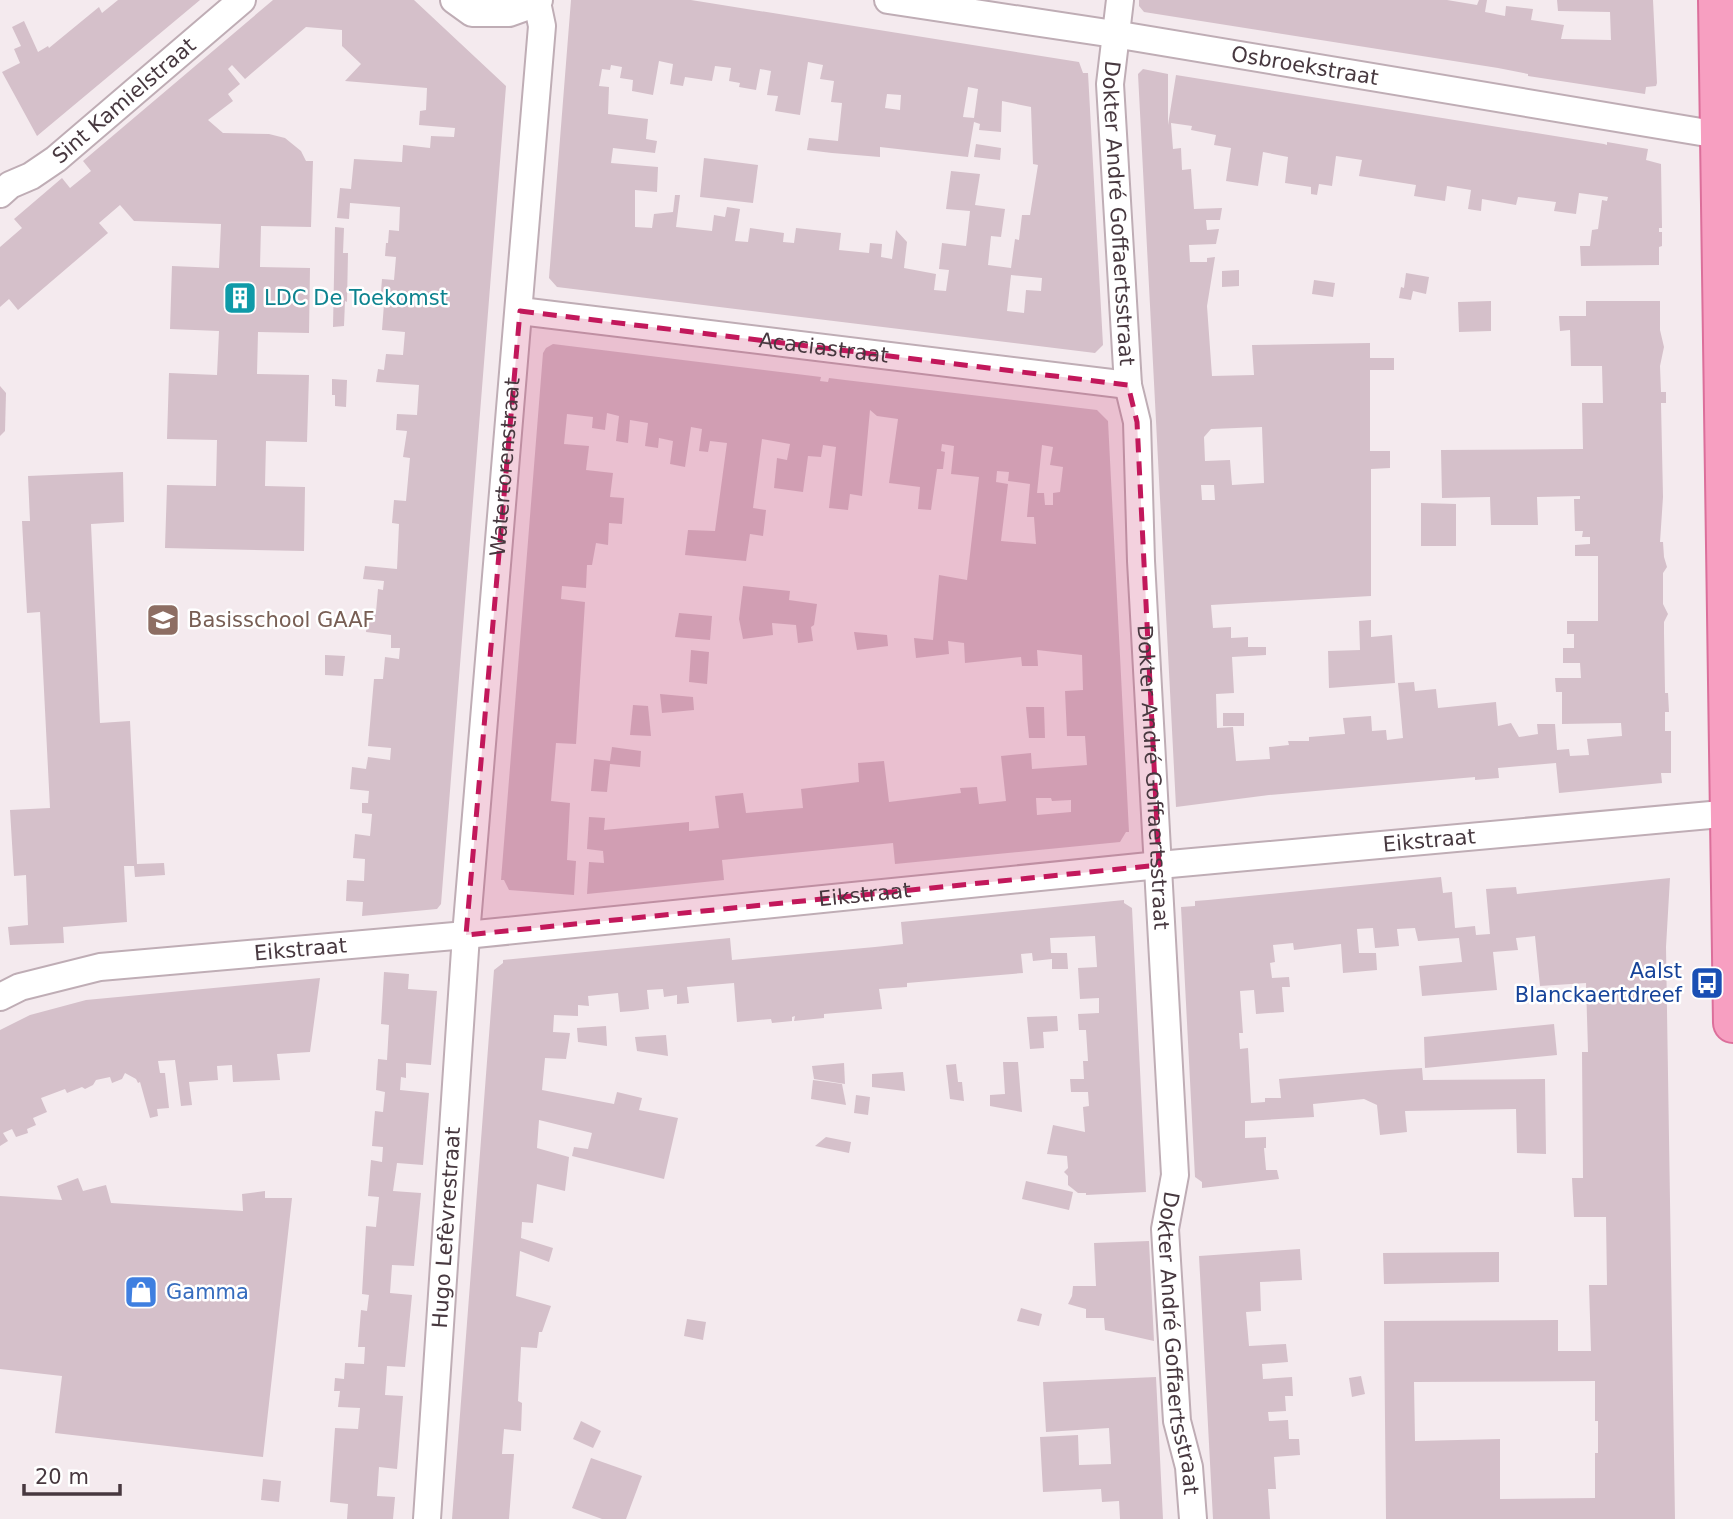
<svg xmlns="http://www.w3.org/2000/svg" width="1733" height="1519" viewBox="0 0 1733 1519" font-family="'DejaVu Sans',sans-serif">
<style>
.building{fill:#d5c0ca;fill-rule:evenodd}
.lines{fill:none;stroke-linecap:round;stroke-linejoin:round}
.minor-casing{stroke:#bfadb5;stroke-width:30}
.primary-casing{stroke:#dc6f9b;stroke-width:42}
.minor{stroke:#fff;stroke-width:26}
.primary{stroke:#f79fc1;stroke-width:38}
.marked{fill:#c2185b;fill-opacity:0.2;stroke:#c2185b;stroke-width:5;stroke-dasharray:14 9;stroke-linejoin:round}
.labels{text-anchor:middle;stroke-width:5;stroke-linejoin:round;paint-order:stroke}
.street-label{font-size:21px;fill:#47383f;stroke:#fff}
.culture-label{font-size:21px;fill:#0d838f;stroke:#fff;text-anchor:start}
.education-label{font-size:21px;fill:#785e54;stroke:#fff;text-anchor:start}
.transit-label{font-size:21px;fill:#164399;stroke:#fff;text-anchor:end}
.shop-label{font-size:21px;fill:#366cbe;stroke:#fff;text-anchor:start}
</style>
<rect width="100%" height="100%" fill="#f4eaee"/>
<g class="building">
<path d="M 118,0 L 200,0 L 37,136 L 2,72 L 20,63 L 14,49 L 21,46 L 12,27 L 24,21 L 38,52 L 48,46 L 49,48 L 99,7 L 102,13 Z"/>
<path d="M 273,0 L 414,0 L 506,86 L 441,904 L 437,909 L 362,916 L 363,902 L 346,901 L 347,880 L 364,881 L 365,859 L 353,858 L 355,834 L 370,836 L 372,814 L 362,813 L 362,803 L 368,803 L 369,791 L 350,789 L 352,767 L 366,769 L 368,757 L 390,760 L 391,748 L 368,746 L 370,724 L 374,679 L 383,679 L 385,657 L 399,659 L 400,648 L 391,648 L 391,635 L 366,632 L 368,611 L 376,612 L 378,589 L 383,590 L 384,581 L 363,579 L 365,566 L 397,569 L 399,524 L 392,523 L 394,500 L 406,501 L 410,458 L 403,457 L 407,431 L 396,430 L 397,414 L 417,415 L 419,385 L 376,382 L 378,369 L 384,370 L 386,354 L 403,355 L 405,332 L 382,330 L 384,304 L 380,304 L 382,279 L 394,280 L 396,257 L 385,256 L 386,243 L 388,243 L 389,230 L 399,231 L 400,207 L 350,203 L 349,219 L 337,218 L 340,188 L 351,189 L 354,159 L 402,162 L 403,145 L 430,148 L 431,136 L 454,137 L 455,128 L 419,125 L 420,111 L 426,110 L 427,88 L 345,81 L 361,64 L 342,46 L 342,30 L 306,27 L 245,79 L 232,65 L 228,69 L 240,84 L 228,94 L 233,101 L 208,120 L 223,133 L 269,134 L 285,138 L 301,151 L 306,161 L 313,161 L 311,227 L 261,226 L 260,267 L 310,268 L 309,333 L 258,332 L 257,374 L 309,375 L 307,442 L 266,441 L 265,486 L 305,487 L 304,551 L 165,548 L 167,485 L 216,486 L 217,440 L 167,439 L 169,373 L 217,375 L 219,331 L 170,329 L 172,266 L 219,268 L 221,224 L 134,221 L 120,205 L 99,223 L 108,233 L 18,310 L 9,299 L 0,307 L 0,247 L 22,228 L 14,219 L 62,178 L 70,188 L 91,171 L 83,161 Z"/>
<path d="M 571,0 L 691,0 L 1079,62 L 1083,73 L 1088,73 L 1103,345 L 1095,353 L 557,287 L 549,278 ZM 659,61 L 673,64 L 670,84 L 683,86 L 685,77 L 712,81 L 715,66 L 731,68 L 729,81 L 740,83 L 739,87 L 756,90 L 760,69 L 771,71 L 767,95 L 778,96 L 775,111 L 800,115 L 808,62 L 823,65 L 820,79 L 834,81 L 831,102 L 842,103 L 838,141 L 809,138 L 807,150 L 832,153 L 880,157 L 880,147 L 968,157 L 974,122 L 980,124 L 979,130 L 1001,132 L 1002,101 L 1031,107 L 1033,164 L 1038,165 L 1030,215 L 1022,215 L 1019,240 L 1015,239 L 1011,268 L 988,265 L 991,236 L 1001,237 L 1005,209 L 975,205 L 980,174 L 951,171 L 946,209 L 970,211 L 966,246 L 942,243 L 939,269 L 949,270 L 946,291 L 934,290 L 936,274 L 904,268 L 907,242 L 896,230 L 892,259 L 881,257 L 882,244 L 870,243 L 869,253 L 839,250 L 841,233 L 796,228 L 794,243 L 783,242 L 784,233 L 750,228 L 748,242 L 735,241 L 740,209 L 727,207 L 725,217 L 714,215 L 712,231 L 676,227 L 680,195 L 675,195 L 673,212 L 654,214 L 652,228 L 635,227 L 635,190 L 657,192 L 658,167 L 611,163 L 613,148 L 655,153 L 657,141 L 646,139 L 648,119 L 608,114 L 609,87 L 599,86 L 602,69 L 610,70 L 611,65 L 622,67 L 620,78 L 633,80 L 632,91 L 653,95 ZM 968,87 L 978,89 L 974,118 L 963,117 ZM 887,94 L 901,95 L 900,110 L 885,108 ZM 1011,275 L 1042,278 L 1041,291 L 1026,290 L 1024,313 L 1007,311 Z"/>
<path d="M 1139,0 L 1447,0 L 1477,5 L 1479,0 L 1487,0 L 1485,12 L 1505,16 L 1506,6 L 1533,9 L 1531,20 L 1564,25 L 1561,39 L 1611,40 L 1610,12 L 1558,11 L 1557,0 L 1653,0 L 1657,83 L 1656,86 L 1646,87 L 1645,94 L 1528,76 L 1528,74 L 1498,68 L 1144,12 L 1139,6 Z"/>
<path d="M 1143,69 L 1168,74 L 1168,125 L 1176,75 L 1604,144 L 1607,145 L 1607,142 L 1648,149 L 1646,160 L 1661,164 L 1662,228 L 1659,228 L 1659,232 L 1662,232 L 1662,246 L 1659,247 L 1659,265 L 1581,266 L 1580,246 L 1590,246 L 1592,230 L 1598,229 L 1602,200 L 1607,201 L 1608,197 L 1579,193 L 1576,214 L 1554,211 L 1556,202 L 1518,197 L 1516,205 L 1482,199 L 1481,211 L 1468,209 L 1471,190 L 1447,186 L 1445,201 L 1414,196 L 1416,185 L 1359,176 L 1362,160 L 1336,156 L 1332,186 L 1319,184 L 1317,195 L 1311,194 L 1311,187 L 1285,183 L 1288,157 L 1263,152 L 1258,186 L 1226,181 L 1231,148 L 1214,145 L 1216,135 L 1191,130 L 1192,126 L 1171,123 L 1173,149 L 1181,148 L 1182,170 L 1191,169 L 1194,209 L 1222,208 L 1220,220 L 1206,220 L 1207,230 L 1219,229 L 1216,244 L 1189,245 L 1190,262 L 1207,262 L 1207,258 L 1215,257 L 1207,306 L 1212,376 L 1254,375 L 1252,345 L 1370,343 L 1370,358 L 1394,358 L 1394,370 L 1370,370 L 1370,451 L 1390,451 L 1390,468 L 1371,469 L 1371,596 L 1211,605 L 1213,628 L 1231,627 L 1231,638 L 1248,637 L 1248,647 L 1266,647 L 1266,655 L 1232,657 L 1234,693 L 1216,694 L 1217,728 L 1233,727 L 1236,761 L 1270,759 L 1269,747 L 1289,745 L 1288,741 L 1309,741 L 1309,737 L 1345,734 L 1343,718 L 1371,716 L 1372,731 L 1386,730 L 1387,740 L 1403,738 L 1398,683 L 1414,682 L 1415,691 L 1436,689 L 1438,708 L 1496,702 L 1498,726 L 1511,723 L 1519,737 L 1538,734 L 1537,724 L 1555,724 L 1557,750 L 1569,749 L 1570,756 L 1589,755 L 1587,739 L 1622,736 L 1621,723 L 1562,724 L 1562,692 L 1556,692 L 1555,678 L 1581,678 L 1580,663 L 1563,663 L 1563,648 L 1574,648 L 1574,634 L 1567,634 L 1567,621 L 1598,621 L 1598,556 L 1575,556 L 1575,545 L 1590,544 L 1590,537 L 1582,537 L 1583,531 L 1575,531 L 1574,499 L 1580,499 L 1580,496 L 1537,497 L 1538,525 L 1491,525 L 1490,497 L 1442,498 L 1441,450 L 1583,449 L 1582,403 L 1603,403 L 1602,366 L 1571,366 L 1570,330 L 1560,331 L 1559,316 L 1586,316 L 1586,301 L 1660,301 L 1660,330 L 1664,347 L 1660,366 L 1661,392 L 1666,392 L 1666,403 L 1661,403 L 1663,497 L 1660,542 L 1663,542 L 1664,557 L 1667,567 L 1663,573 L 1663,604 L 1668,614 L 1664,622 L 1664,633 L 1665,691 L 1665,693 L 1668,693 L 1669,712 L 1665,712 L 1665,731 L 1671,731 L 1671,773 L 1661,773 L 1662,783 L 1559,793 L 1556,763 L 1498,768 L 1499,778 L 1475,780 L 1475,777 L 1269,795 L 1176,807 L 1138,74 ZM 1262,427 L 1264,483 L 1232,485 L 1230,460 L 1205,461 L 1204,437 L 1211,429 ZM 1201,485 L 1214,485 L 1215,500 L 1202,500 Z"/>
<path d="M 976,144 L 1001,148 L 1000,160 L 974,157 Z"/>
<path d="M 704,158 L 758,165 L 753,203 L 700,197 Z"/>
<path d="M 335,227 L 344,228 L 343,253 L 348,253 L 347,302 L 345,301 L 344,326 L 333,327 Z"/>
<path d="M 1239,270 L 1239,286 L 1222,287 L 1222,271 Z"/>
<path d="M 1406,273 L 1429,277 L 1426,294 L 1413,291 L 1411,300 L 1399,298 L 1401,287 L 1404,288 Z"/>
<path d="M 1314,280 L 1335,283 L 1333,297 L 1312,294 Z"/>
<path d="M 1491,301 L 1491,331 L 1459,332 L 1458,302 Z"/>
<path d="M 553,344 L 821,377 L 820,381 L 828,382 L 829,378 L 845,380 L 1097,410 L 1108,421 L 1129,832 L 1126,832 L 1120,842 L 895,864 L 893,843 L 722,860 L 724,880 L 587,894 L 589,862 L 604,863 L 603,851 L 587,849 L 589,817 L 605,818 L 604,830 L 689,822 L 689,831 L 719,828 L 715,796 L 743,793 L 746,813 L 803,808 L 801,789 L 859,782 L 858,763 L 884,761 L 889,802 L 961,793 L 960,788 L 977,787 L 979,804 L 1006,801 L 1001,756 L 1031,753 L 1032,769 L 1087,765 L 1086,750 L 1085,736 L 1067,736 L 1065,691 L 1083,690 L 1082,655 L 1037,650 L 1038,666 L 1022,666 L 1021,657 L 965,663 L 964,643 L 948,641 L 949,654 L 916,658 L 914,638 L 933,640 L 939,575 L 967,580 L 979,477 L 951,474 L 954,446 L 942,444 L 941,451 L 945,452 L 943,469 L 937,469 L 931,510 L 918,509 L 920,487 L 889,483 L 898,419 L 877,416 L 870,410 L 862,496 L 850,494 L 848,510 L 829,508 L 836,447 L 823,445 L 821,457 L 808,456 L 803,492 L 774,488 L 777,458 L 787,460 L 790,444 L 762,439 L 753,508 L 766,510 L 763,536 L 750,534 L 746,561 L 685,555 L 688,530 L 715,531 L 727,443 L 710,441 L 708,452 L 699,451 L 702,429 L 691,427 L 685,467 L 670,464 L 673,441 L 659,438 L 658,448 L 645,446 L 648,423 L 630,420 L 628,443 L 616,441 L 619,416 L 607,413 L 605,430 L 592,428 L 593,417 L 567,414 L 564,444 L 589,446 L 586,470 L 613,473 L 610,497 L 624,498 L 622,524 L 609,523 L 608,545 L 596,543 L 592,565 L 587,565 L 586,588 L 562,586 L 561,599 L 585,602 L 576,744 L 556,743 L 551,801 L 570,803 L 567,860 L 576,861 L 574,895 L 509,890 L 504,880 L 501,880 L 532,491 L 543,353 L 546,348 ZM 1042,445 L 1053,447 L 1050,465 L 1063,467 L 1060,492 L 1053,493 L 1053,505 L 1045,505 L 1044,493 L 1037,493 ZM 997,471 L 1009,472 L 1008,481 L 1030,484 L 1027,517 L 1034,517 L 1036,544 L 1001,541 L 1008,484 L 996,482 ZM 1036,798 L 1051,798 L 1052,801 L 1071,800 L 1071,812 L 1037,815 Z"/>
<path d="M 332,379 L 347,380 L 346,407 L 335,406 L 335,395 L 332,395 Z"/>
<path d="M 0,386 L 6,393 L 5,431 L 0,436 Z"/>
<path d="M 123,472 L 124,522 L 91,524 L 100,723 L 130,721 L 137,864 L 164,863 L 165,875 L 135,877 L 134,866 L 124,866 L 127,922 L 63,927 L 64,943 L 10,945 L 8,927 L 28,925 L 26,875 L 14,876 L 10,810 L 50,808 L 40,612 L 27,613 L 22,521 L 30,521 L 28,476 Z"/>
<path d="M 1421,503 L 1456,504 L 1456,546 L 1421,546 Z"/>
<path d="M 743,586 L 790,591 L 789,600 L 817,604 L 814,625 L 811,627 L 813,641 L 798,643 L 796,625 L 772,623 L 773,635 L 743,639 L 739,619 Z"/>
<path d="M 679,613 L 712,616 L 710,640 L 675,637 Z"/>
<path d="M 1371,620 L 1371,637 L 1392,635 L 1395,683 L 1329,688 L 1328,651 L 1360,650 L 1359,621 Z"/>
<path d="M 854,632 L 887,635 L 888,646 L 857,650 Z"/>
<path d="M 691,650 L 709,652 L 707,684 L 689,682 Z"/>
<path d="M 325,655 L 345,656 L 343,676 L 325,675 Z"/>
<path d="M 660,694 L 693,697 L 694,710 L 662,713 Z"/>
<path d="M 633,705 L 648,706 L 651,736 L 630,735 Z"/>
<path d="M 1026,707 L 1044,707 L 1045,738 L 1029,738 Z"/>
<rect x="1223" y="713" width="21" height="13"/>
<path d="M 612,747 L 641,751 L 640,767 L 610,764 L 607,792 L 591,791 L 594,759 L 610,761 Z"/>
<path d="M 1441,877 L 1443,893 L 1452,892 L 1455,928 L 1475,926 L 1476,935 L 1490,934 L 1486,889 L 1516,887 L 1517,894 L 1670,878 L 1666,947 L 1675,1519 L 1386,1519 L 1384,1321 L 1558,1320 L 1558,1351 L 1591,1351 L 1589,1285 L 1607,1285 L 1606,1217 L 1574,1217 L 1572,1178 L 1583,1178 L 1582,1052 L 1588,1052 L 1586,983 L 1540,986 L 1535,936 L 1516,938 L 1518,950 L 1493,952 L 1497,990 L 1422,996 L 1419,966 L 1462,962 L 1459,938 L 1418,941 L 1415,928 L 1397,929 L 1399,946 L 1375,948 L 1373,928 L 1357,929 L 1359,953 L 1376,953 L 1377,970 L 1343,973 L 1341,944 L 1294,950 L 1293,943 L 1273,945 L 1275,962 L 1270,963 L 1272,978 L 1289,977 L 1290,987 L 1282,987 L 1284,1012 L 1256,1014 L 1254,990 L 1240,991 L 1243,1033 L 1239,1033 L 1240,1049 L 1248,1048 L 1251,1103 L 1265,1102 L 1265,1098 L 1281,1098 L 1279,1079 L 1388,1070 L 1422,1068 L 1423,1080 L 1545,1079 L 1546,1154 L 1517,1153 L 1516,1109 L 1405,1111 L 1407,1132 L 1380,1135 L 1377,1105 L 1364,1099 L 1313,1104 L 1314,1117 L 1245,1121 L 1245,1138 L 1266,1137 L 1266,1148 L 1264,1148 L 1266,1170 L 1277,1170 L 1279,1179 L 1202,1188 L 1202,1182 L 1195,1177 L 1181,907 L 1195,906 L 1195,901 L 1208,900 ZM 1595,1381 L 1595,1421 L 1598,1421 L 1598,1453 L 1595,1453 L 1595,1498 L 1500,1499 L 1500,1439 L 1415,1441 L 1414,1382 Z"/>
<path d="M 1124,900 L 1124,903 L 1132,908 L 1146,1192 L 1086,1195 L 1086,1193 L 1078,1193 L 1068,1185 L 1068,1176 L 1064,1172 L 1068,1168 L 1067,1156 L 1047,1154 L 1053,1125 L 1085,1132 L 1083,1107 L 1089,1106 L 1088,1092 L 1071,1092 L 1070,1079 L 1084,1079 L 1083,1061 L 1088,1061 L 1086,1030 L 1079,1030 L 1078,1014 L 1099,1013 L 1099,998 L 1080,999 L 1078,968 L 1097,967 L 1095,936 L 1050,938 L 1051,953 L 1067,953 L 1068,969 L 1052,969 L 1052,959 L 1033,961 L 1032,953 L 1021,954 L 1023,973 L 907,983 L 907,987 L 879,989 L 882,1009 L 824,1014 L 824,1018 L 794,1021 L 795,1016 L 792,1017 L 792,1021 L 772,1023 L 771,1019 L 737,1022 L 734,983 L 687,987 L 689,1003 L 677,1004 L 677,995 L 664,997 L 663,989 L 647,990 L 649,1009 L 633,1011 L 620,1012 L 618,993 L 588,996 L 589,1006 L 578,1005 L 578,1016 L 554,1015 L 553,1032 L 570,1033 L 566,1059 L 545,1058 L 542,1090 L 614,1104 L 617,1092 L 642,1098 L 639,1110 L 678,1118 L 664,1179 L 572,1156 L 574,1147 L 588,1149 L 592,1133 L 539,1120 L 537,1148 L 569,1157 L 565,1191 L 537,1184 L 533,1223 L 522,1222 L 521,1238 L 553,1248 L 549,1262 L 520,1251 L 516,1296 L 551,1306 L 542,1332 L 539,1332 L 537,1348 L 521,1347 L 518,1401 L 522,1403 L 521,1431 L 504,1429 L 502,1454 L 514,1454 L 509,1519 L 452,1519 L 494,970 L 503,963 L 503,960 L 730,938 L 732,960 L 875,947 L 903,944 L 901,922 Z"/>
<path d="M 384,972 L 409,974 L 408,989 L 437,991 L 431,1065 L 406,1063 L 406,1078 L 401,1077 L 400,1090 L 429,1093 L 423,1165 L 397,1163 L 393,1191 L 421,1193 L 414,1266 L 392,1265 L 390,1293 L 412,1295 L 405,1367 L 387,1366 L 385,1395 L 403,1396 L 397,1469 L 379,1467 L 377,1496 L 395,1497 L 393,1519 L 347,1519 L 348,1504 L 330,1502 L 335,1428 L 358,1429 L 360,1408 L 338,1407 L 340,1391 L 334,1391 L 335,1378 L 344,1379 L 345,1363 L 364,1364 L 365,1347 L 358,1347 L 361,1310 L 367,1311 L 369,1295 L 362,1294 L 366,1226 L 376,1227 L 379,1197 L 368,1196 L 371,1160 L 382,1162 L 383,1147 L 372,1146 L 375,1111 L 383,1112 L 385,1092 L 376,1090 L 378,1059 L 387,1060 L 389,1025 L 381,1024 Z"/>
<path d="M 320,978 L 310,1052 L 277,1054 L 280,1080 L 233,1082 L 232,1065 L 217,1066 L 218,1080 L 189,1082 L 192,1105 L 181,1106 L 175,1060 L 158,1061 L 160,1073 L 165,1073 L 169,1108 L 157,1109 L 158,1116 L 150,1118 L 140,1082 L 138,1083 L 136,1079 L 125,1073 L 122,1079 L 112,1083 L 110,1077 L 96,1080 L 93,1085 L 85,1089 L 82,1087 L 67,1093 L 65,1089 L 41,1098 L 47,1112 L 33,1118 L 36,1125 L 27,1129 L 28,1133 L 16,1137 L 12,1129 L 3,1133 L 8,1141 L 0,1146 L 0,1030 L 30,1015 L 86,1000 Z"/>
<path d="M 1057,1016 L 1058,1031 L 1043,1032 L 1044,1048 L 1030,1049 L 1027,1017 Z"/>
<path d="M 1554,1024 L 1557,1055 L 1425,1068 L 1424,1037 Z"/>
<path d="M 606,1026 L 607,1046 L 578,1042 L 577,1028 Z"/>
<path d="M 666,1035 L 668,1056 L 637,1051 L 635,1037 Z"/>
<path d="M 1003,1062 L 1018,1062 L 1022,1112 L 990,1106 L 990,1095 L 1005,1094 Z"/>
<path d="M 844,1063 L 845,1084 L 814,1079 L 812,1066 Z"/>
<path d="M 956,1064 L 958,1082 L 962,1082 L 964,1101 L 950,1099 L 946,1065 Z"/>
<path d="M 903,1072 L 905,1091 L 872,1087 L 872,1074 Z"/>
<path d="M 813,1080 L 842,1084 L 846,1105 L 811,1099 Z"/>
<path d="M 856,1095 L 870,1097 L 868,1115 L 854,1113 Z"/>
<path d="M 826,1137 L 851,1142 L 849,1153 L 815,1146 Z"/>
<path d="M 78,1178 L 83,1191 L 106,1185 L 111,1203 L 243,1211 L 242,1194 L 265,1191 L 265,1198 L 292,1198 L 263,1457 L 55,1433 L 62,1376 L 0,1369 L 0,1196 L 62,1200 L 57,1186 Z"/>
<path d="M 1026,1181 L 1073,1192 L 1069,1210 L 1022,1199 Z"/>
<path d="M 1149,1241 L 1154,1341 L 1105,1330 L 1104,1318 L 1086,1318 L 1086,1309 L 1068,1304 L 1072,1296 L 1073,1286 L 1096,1286 L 1094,1243 Z"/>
<path d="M 1300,1249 L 1302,1280 L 1260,1282 L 1261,1311 L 1246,1312 L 1249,1346 L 1286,1344 L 1288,1362 L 1262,1364 L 1263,1379 L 1292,1377 L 1293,1396 L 1285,1396 L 1286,1411 L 1268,1412 L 1269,1421 L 1288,1420 L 1289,1439 L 1299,1439 L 1300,1455 L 1274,1457 L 1276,1489 L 1268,1489 L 1270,1519 L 1213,1519 L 1199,1256 Z"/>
<path d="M 1499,1252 L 1499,1282 L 1384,1284 L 1383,1253 Z"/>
<path d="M 1021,1308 L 1042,1314 L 1039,1326 L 1017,1321 Z"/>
<path d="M 687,1319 L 706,1322 L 703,1340 L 684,1336 Z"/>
<path d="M 1361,1376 L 1365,1394 L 1352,1397 L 1349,1378 Z"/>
<path d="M 1156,1377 L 1163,1519 L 1120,1519 L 1119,1501 L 1102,1502 L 1101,1489 L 1043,1492 L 1040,1437 L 1078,1435 L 1079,1465 L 1111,1464 L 1109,1428 L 1046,1432 L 1043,1382 Z"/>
<path d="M 581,1421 L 601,1431 L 593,1448 L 573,1439 Z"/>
<path d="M 591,1458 L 642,1476 L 626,1519 L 602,1519 L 572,1508 Z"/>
<path d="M 263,1479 L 281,1481 L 279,1502 L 261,1500 Z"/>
</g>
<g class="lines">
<defs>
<g id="minor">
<path d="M 454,0 L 472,13 L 509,13 L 523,8"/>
<path id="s1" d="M 888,0 L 1114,34 L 1719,135"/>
<path id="s2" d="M 1120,0 L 1110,84 L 1128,385 L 1137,422 L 1141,561 L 1175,1175 L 1165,1229 L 1177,1421 L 1189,1467 L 1193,1519"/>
<path id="s3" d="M 0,194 L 10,185 L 31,176 L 56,159 L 242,0"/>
<path id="s4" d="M 520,311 L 1128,385"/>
<path id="s5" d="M 0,997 L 20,987 L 100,967 L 466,935 L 1159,865 L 1733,813"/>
<path id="s6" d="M 427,1519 L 466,935 L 542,26 L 537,2 L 539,0"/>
</g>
<path id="primary" d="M 1718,0 L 1733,1023"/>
</defs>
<use href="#minor" class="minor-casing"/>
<use href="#primary" class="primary-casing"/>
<use href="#minor" class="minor"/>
<use href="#primary" class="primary"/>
</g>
<path class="marked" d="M 520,311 L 1128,385 L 1137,422 L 1159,865 L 466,935 Z"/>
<defs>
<symbol id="building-square" viewBox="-11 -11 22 22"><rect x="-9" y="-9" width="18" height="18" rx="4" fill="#0f9aa8" stroke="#fff"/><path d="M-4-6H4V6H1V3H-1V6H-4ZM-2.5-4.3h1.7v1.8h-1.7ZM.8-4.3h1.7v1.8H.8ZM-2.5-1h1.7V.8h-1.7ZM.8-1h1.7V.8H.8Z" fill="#fff"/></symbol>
<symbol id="school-square" viewBox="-11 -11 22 22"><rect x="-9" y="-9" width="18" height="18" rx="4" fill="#8d6e63" stroke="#fff"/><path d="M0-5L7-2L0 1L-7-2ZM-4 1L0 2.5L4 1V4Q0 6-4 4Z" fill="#fff"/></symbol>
<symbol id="bus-square" viewBox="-11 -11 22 22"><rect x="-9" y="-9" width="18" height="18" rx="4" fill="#1a4fb4" stroke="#fff"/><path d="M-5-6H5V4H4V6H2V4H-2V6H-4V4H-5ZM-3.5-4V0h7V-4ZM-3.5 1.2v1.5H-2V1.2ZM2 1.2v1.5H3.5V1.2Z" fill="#fff"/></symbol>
<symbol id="shop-square" viewBox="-11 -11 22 22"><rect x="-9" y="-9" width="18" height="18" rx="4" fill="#3f7fe0" stroke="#fff"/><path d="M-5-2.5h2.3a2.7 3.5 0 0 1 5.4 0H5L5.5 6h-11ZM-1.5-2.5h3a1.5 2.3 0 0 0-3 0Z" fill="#fff"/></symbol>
</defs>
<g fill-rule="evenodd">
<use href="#building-square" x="221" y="279" width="38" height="38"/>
<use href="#school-square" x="144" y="601" width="38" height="38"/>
<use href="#bus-square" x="1688" y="964" width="38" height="38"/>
<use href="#shop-square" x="122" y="1273" width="38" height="38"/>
</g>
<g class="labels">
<g class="street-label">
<text dy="7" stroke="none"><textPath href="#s1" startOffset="422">Osbroekstraat</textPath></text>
<text dy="7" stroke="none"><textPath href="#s3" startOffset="156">Sint Kamielstraat</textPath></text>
<text dy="7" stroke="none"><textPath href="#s2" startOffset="214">Dokter André Goffaertsstraat</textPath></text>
<text dy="7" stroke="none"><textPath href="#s4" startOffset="306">Acaciastraat</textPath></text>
<text dy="7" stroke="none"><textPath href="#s6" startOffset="1055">Watertorenstraat</textPath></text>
<text dy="7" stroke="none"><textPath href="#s2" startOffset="780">Dokter André Goffaertsstraat</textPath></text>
<text dy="7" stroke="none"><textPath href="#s5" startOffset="1440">Eikstraat</textPath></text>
<text dy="7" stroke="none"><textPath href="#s5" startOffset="873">Eikstraat</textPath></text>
<text dy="7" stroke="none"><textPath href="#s5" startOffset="306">Eikstraat</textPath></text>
<text dy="7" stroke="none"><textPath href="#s6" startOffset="292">Hugo Lefèvrestraat</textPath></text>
<text dy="7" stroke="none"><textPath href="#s2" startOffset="1348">Dokter André Goffaertsstraat</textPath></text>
</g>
<g class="culture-label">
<text x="264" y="305">LDC De Toekomst</text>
</g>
<g class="education-label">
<text x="188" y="627">Basisschool GAAF</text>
</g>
<g class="transit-label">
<text x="1682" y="978">Aalst<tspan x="1682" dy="24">Blanckaertdreef</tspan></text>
</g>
<g class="shop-label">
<text x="166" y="1299">Gamma</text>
</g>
</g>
<path d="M24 1484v10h96v-10" fill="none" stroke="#47383f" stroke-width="3.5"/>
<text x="35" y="1484" font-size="21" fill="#47383f" stroke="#ffffff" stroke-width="5" paint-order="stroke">20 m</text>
</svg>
